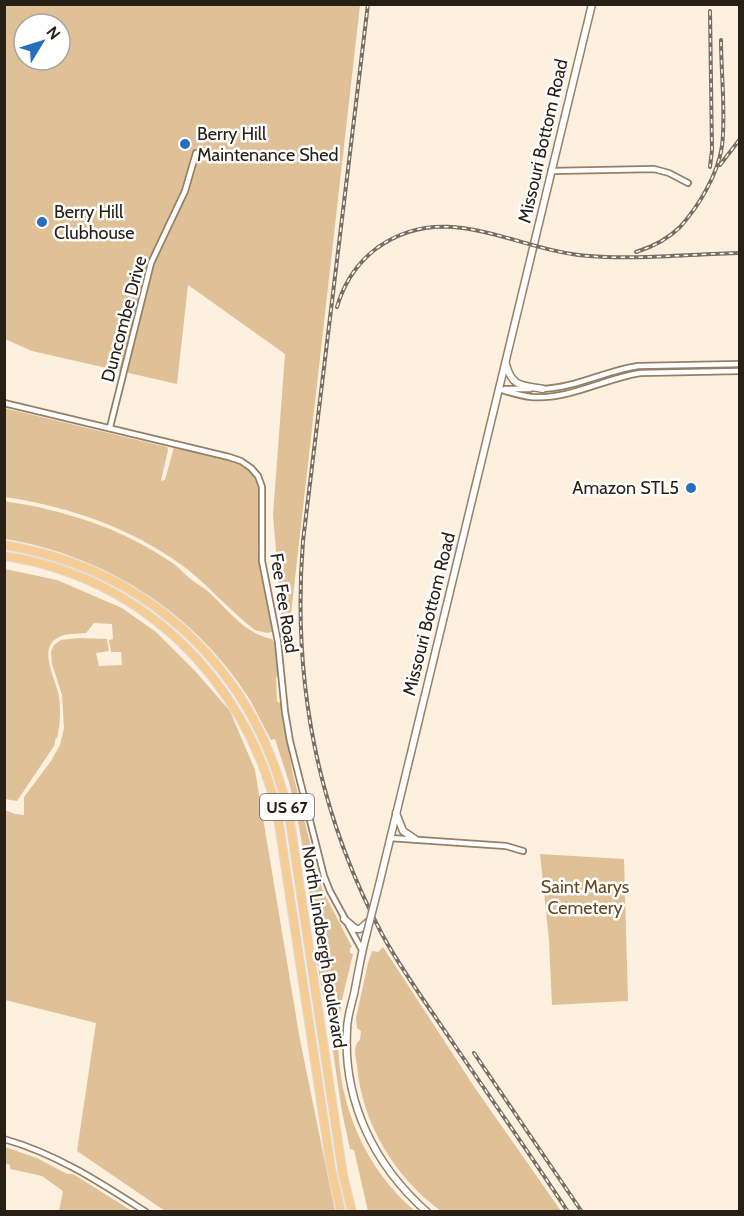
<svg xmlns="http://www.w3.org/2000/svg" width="744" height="1216" viewBox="0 0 744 1216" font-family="Cabin,sans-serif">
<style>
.green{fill:#e0c097;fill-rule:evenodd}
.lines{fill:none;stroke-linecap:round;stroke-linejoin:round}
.street-casing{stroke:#958066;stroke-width:8}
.secondary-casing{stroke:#958066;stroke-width:9}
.highway-casing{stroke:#dddbda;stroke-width:10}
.street{stroke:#fff;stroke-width:4.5}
.secondary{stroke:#fff;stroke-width:6}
.highway{stroke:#f6cc95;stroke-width:8}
.rail-casing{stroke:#786e61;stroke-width:4}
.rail{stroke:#fff;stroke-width:1.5;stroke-dasharray:4.5;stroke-linecap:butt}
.secondary-bridge-casing{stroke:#958066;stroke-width:9;stroke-linecap:butt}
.secondary-bridge{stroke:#fff;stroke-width:6}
.poi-dot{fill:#266ebe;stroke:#fff;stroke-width:2}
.labels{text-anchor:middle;stroke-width:5;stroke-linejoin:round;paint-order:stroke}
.shield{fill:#fff;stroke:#68635c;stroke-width:1.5}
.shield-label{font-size:16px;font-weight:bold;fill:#282016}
.poi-label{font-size:18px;fill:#282016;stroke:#fff;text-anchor:start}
.street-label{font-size:18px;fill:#282016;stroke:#fff}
.park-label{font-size:18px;fill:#65481d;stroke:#fff}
</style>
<rect width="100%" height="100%" fill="#fdf0de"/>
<g class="green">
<path d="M 4,5 L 360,5 L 291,614 L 282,621 L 273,515 L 285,354 L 188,285 L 177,384 L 32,351 L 5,339 ZM 24,24 L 60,24 L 60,60 L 24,60 Z"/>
<path d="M 4,408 L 167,447 L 168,450 L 161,481 L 165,480 L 174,447 C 196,452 247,456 256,481 C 264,500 257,533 258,554 C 259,580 273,606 272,632 L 267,633 L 255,630 C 231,612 211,588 187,569 C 133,528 70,507 5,497 Z"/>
<path d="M 4,501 C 64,510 121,528 171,562 C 179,567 185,575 192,580 C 198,585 205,588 211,594 C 231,613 244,633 272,639 L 275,644 L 279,674 L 276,678 L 277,701 L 281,703 L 292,770 L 319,879 L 323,891 L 352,947 L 350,948 L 350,953 L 353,954 C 348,976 341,999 339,1022 C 333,1092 361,1166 415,1211 L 368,1211 L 354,1150 L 350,1149 L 342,1112 L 325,998 L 327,991 L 323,996 L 315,949 L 318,948 L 299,826 L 289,782 L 275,739 L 271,740 C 264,727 257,713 250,700 C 196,613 104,555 5,539 Z"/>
<path d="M 5,569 L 57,580 L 122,608 L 156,632 L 195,671 L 230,711 L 255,770 L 300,1040 L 335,1211 L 165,1211 L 77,1151 L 96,1023 L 5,1000 L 5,810 L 15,814 L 24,815 L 24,797 L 51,761 L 60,745 L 64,728 L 62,695 L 52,664 L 51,652 L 54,645 L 61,640 L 79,638 L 107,639 L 109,651 L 96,653 L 99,666 L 122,665 L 121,652 L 111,652 L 109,640 L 113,639 L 112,624 L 94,623 L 86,633 C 78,634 67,633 59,637 C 36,648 57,681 59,697 C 61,711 60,725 57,739 L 56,737 L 54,746 L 17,801 L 5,799 Z"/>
<path d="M 540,854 L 624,859 L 628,1001 L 552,1005 L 549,940 Z"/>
<path d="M 383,947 L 475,1088 L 561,1211 L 441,1211 C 395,1178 362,1123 357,1066 C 356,1057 352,1046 360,1040 L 361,1031 L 357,1028 L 356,1018 L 368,963 L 372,951 L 378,952 Z"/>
<path d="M 5,1147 L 37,1158 L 67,1174 L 73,1174 L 132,1211 L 59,1211 L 63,1191 L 42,1176 L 10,1169 L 10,1165 L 5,1163 Z"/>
</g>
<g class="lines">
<defs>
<g id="street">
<path d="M 551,171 L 654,169 L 669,173 L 688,183"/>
<path d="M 499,389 C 509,392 521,396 531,397 C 569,400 603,379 640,373 L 740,371"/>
<path d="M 505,389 L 530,389"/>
<path d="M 541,389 C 575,388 605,371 638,366 L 740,364"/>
<path d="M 4,403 L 229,457 L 241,461 L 251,468 L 258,476 L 262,487 L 262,561 L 278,642 L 285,712 L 290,741 L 324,876 L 330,891 L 362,950"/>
<path d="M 110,427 L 151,263 L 185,191 L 196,153"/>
<path d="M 390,838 L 506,846 L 523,851"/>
<path d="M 4,1139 C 57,1154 101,1183 146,1212"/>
</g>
<g id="secondary">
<path d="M 506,364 C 512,388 523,385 543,389"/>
<path d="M 396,813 L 403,831 L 415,839"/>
<path d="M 379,885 L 592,4"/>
<path d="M 344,919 L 356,929 L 360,929 L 370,920"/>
<path d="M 366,936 C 361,955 358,974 354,994 C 351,1006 347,1018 347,1030 C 343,1101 374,1165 427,1212"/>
</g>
<g id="highway">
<path d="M 4,545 C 153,570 259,674 290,821 L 343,1175 L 352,1212"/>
<path d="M 4,556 C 141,576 245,679 277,811 L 331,1168 L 341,1212"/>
</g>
</defs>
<use href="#street" class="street-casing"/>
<use href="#secondary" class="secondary-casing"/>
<use href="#highway" class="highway-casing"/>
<use href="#street" class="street"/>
<use href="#secondary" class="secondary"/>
<use href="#highway" class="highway"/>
<defs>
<g id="rail">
<path d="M 368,4 L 303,541 C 292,681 317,812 383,936 C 404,974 431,1010 455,1046 C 493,1101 531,1156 568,1212"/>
<path d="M 710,11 L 712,150 L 710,167"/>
<path d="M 720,165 L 740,139"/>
<path d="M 636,252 C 652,247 668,239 680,227 C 699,206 718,174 722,146 C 726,114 721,73 721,40"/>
<path d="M 337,307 C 344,283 357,263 377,248 C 447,198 515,251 589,256 C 636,260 691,254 740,253"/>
<path d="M 474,1053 L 582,1212"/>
</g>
</defs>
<use href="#rail" class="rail-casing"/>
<use href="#rail" class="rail"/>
<defs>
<path id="secondary-bridge" d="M 366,936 L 379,885"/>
</defs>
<use href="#secondary-bridge" class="secondary-bridge-casing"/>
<use href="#secondary-bridge" class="secondary-bridge"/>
</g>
<g class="poi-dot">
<circle cx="185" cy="144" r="6"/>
<circle cx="42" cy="222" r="6"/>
<circle cx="691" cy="488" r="6"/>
</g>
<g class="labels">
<rect class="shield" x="260" y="794" width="54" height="26" rx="4.5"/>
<g class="shield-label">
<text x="287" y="813">US 67</text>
</g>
<g class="poi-label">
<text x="197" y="140">Berry Hill<tspan x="197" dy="21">Maintenance Shed</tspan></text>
<text x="54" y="218">Berry Hill<tspan x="54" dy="21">Clubhouse</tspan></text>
<text x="679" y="494" text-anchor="end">Amazon STL5</text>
</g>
<g class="street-label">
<text transform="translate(543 141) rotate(-77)" y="6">Missouri Bottom Road</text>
<text transform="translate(124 319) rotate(-75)" y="6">Duncombe Drive</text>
<text transform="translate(284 603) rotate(81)" y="6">Fee Fee Road</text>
<text transform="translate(429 614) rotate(-76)" y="6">Missouri Bottom Road</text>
<text transform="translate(324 947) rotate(81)" y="6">North Lindbergh Boulevard</text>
</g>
<g class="park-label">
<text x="585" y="893">Saint Marys<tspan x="585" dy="21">Cemetery</tspan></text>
</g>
</g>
<rect width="744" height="1216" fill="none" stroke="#282016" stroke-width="12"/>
<g transform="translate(42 42) rotate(52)"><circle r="28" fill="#ffffff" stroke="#a9a6a2" stroke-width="1.5"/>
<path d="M0-4.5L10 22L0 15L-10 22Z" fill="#266ebe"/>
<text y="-9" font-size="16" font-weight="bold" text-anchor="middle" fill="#282016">N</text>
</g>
</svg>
